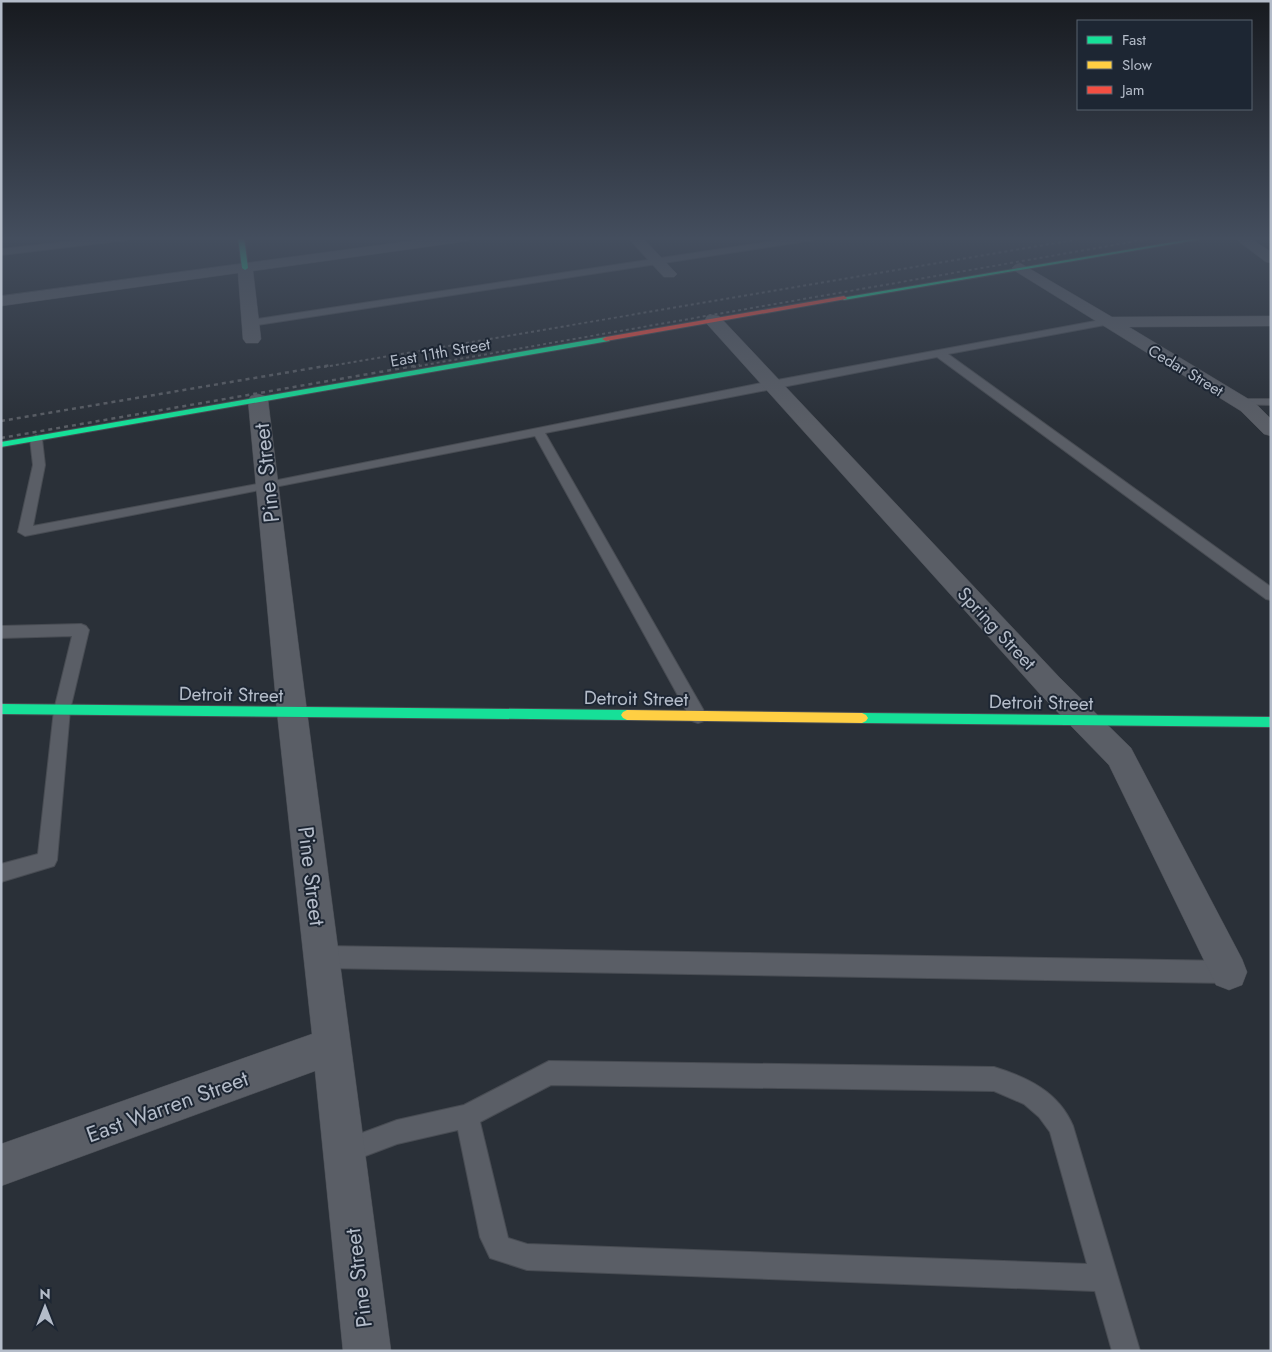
<svg xmlns="http://www.w3.org/2000/svg" width="1272" height="1352" viewBox="0 0 1272 1352" font-family="Jost,sans-serif">
<style>
.lines{fill:none;stroke-linecap:round;stroke-linejoin:round}
.lane-casing{stroke:#484c53;stroke-width:2}
.street-casing{stroke:#484c53;stroke-width:1}
.fast-casing{stroke:#484c53;stroke-width:2}
.slow-casing{stroke:#484c53;stroke-width:2}
.jam-casing{stroke:#484c53;stroke-width:2}
.lane{fill:#5a5e66;fill-rule:evenodd}
.street{fill:#5a5e66;fill-rule:evenodd}
.fast{fill:#16e098;fill-rule:evenodd}
.slow{fill:#ffcf43;fill-rule:evenodd}
.jam{fill:#f24e42;fill-rule:evenodd}
.rail-far1{stroke:#595d64;stroke-width:2;stroke-dasharray:3 3;stroke-linecap:butt}
.rail{stroke:#595d64;stroke-width:2.5;stroke-dasharray:4 4;stroke-linecap:butt}
.labels{text-anchor:middle;stroke-width:4;stroke-linejoin:round;paint-order:stroke}
.far-street-label{font-size:16px;fill:#b4bcc9;stroke:#1d2633}
.street-label{font-size:19px;fill:#b4bcc9;stroke:#1d2633}
.near-street-label{font-size:22px;fill:#b4bcc9;stroke:#1d2633}
</style>
<rect width="100%" height="100%" fill="#2a3038"/>
<g class="lines">
<defs>
<g id="lane">
<path d="M 109,237 L 131,237 L 127,240 L 1,255 L 1,249 Z"/>
<path d="M 800,237 L 818,237 L 814,240 L 250,326 L 245,323 L 250,320 Z"/>
<path d="M 1106,319 L 1111,322 L 1110,324 L 948,354 L 1271,587 L 1271,600 L 1266,599 L 937,357 L 545,433 L 704,711 L 706,716 L 704,721 L 698,723 L 692,721 L 535,436 L 25,536 L 18,532 L 33,465 L 30,439 L 36,435 L 42,439 L 45,465 L 33,526 L 268,482 L 772,381 Z"/>
<path d="M 1239,399 L 1271,399 L 1271,405 L 1235,404 L 1233,402 Z"/>
<path d="M 81,624 L 86,626 L 89,630 L 70,710 L 57,860 L 54,866 L 1,882 L 1,864 L 38,854 L 54,710 L 72,636 L 1,638 L 1,626 Z"/>
<path d="M 322,946 L 1229,961 L 1237,964 L 1240,972 L 1237,980 L 1229,983 L 322,968 L 314,964 L 311,957 L 314,950 Z"/>
<path d="M 549,1061 L 994,1067 C 1027,1077 1059,1092 1073,1126 L 1140,1351 L 1112,1351 L 1095,1291 L 527,1270 L 490,1258 L 480,1237 L 458,1130 L 397,1144 L 344,1164 L 335,1161 L 332,1152 L 335,1143 L 397,1120 L 464,1105 ZM 551,1085 L 994,1091 L 1024,1104 L 1039,1117 L 1050,1132 L 1087,1264 L 527,1244 L 508,1238 L 480,1122 Z"/>
</g>
<g id="street">
<path d="M 440,237 L 475,237 L 468,241 L 253,271 L 261,339 L 258,343 L 246,343 L 243,339 L 238,273 L 1,306 L 1,296 Z"/>
<path d="M 627,237 L 642,237 L 674,271 L 677,274 L 674,277 L 664,277 Z"/>
<path d="M 1233,237 L 1249,237 L 1271,252 L 1271,263 L 1266,262 Z"/>
<path d="M 1020,263 L 1112,317 L 1271,316 L 1271,326 L 1129,327 L 1255,403 L 1271,419 L 1271,436 L 1264,434 L 1241,411 L 1015,271 L 1012,268 L 1015,265 Z"/>
<path d="M 713,315 L 719,316 L 1060,678 L 1131,748 L 1242,959 L 1247,972 L 1242,985 L 1229,990 L 1216,985 L 1109,765 L 1040,694 L 707,324 L 705,320 L 707,316 Z"/>
<path d="M 258,394 L 265,396 L 268,400 C 306,717 350,1034 391,1351 L 343,1351 L 315,1071 L 1,1186 L 1,1144 L 312,1034 L 277,712 L 248,400 L 251,396 Z"/>
</g>
<g id="fast">
<path d="M 238,237 L 244,237 L 248,268 L 245,270 L 242,268 Z"/>
<path d="M 1203,237 L 1214,237 L 844,300 L 841,298 Z"/>
<path d="M 606,337 L 610,339 L 609,341 L 1,447 L 1,442 Z"/>
<path d="M 1,704 L 627,710 L 631,712 L 633,715 L 631,718 L 627,720 L 1,714 Z"/>
<path d="M 862,713 L 1271,717 L 1271,727 L 862,723 L 858,721 L 856,718 L 858,715 Z"/>
</g>
<path id="slow" d="M 627,710 L 862,713 L 866,715 L 868,718 L 866,721 L 862,723 L 627,720 L 623,718 L 621,715 L 623,712 Z"/>
<path id="jam" d="M 844,296 L 847,298 L 846,299 L 606,341 L 602,339 L 606,337 Z"/>
</defs>
<use href="#lane" class="lane-casing"/>
<use href="#street" class="street-casing"/>
<use href="#fast" class="fast-casing"/>
<use href="#slow" class="slow-casing"/>
<use href="#jam" class="jam-casing"/>
<use href="#lane" class="lane"/>
<use href="#street" class="street"/>
<use href="#fast" class="fast"/>
<use href="#slow" class="slow"/>
<use href="#jam" class="jam"/>
<g class="rail-far1">
<path d="M 324,367 L 1091,237"/>
<path d="M 413,367 L 1160,237"/>
</g>
<g class="rail">
<path d="M 1,421 L 331,365"/>
<path d="M 1,438 L 420,365"/>
</g>
</g>
<linearGradient id="sky" x2="0" y2="1"><stop stop-color="#171a1f"/><stop offset="0.56" stop-color="#444e5e"/><stop offset="1" stop-color="#444e5e" stop-opacity="0"/></linearGradient>
<rect width="1272" height="426" fill="url(#sky)"/>
<g class="labels">
<g class="far-street-label">
<text transform="translate(440 352) rotate(-10)" y="6">East 11th Street</text>
<text transform="translate(1186 370) rotate(31)" y="6">Cedar Street</text>
</g>
<g class="street-label">
<text transform="translate(997 628) rotate(47)" y="7">Spring Street</text>
<text transform="translate(231 694) rotate(1)" y="7">Detroit Street</text>
<text transform="translate(636 698) rotate(1)" y="7">Detroit Street</text>
<text transform="translate(1041 702) rotate(1)" y="7">Detroit Street</text>
</g>
<g class="near-street-label">
<text transform="translate(266 473) rotate(-96)" y="8">Pine Street</text>
<text transform="translate(312 876) rotate(83)" y="8">Pine Street</text>
<text transform="translate(167 1106) rotate(-20)" y="8">East Warren Street</text>
<text transform="translate(358 1278) rotate(-97)" y="8">Pine Street</text>
</g>
</g>
<rect width="1272" height="1352" fill="none" stroke="#b4bcc9" stroke-width="5"/>
<rect x="1077" y="20" width="175" height="90" fill="#1d2633" stroke="#59626f"/>
<rect x="1087" y="36" width="25" height="8" fill="#16e098" stroke="#59626f"/>
<text x="1122" y="45" font-size="15" fill="#b4bcc9">Fast</text>
<rect x="1087" y="61" width="25" height="8" fill="#ffcf43" stroke="#59626f"/>
<text x="1122" y="70" font-size="15" fill="#b4bcc9">Slow</text>
<rect x="1087" y="86" width="25" height="8" fill="#f24e42" stroke="#59626f"/>
<text x="1122" y="95" font-size="15" fill="#b4bcc9">Jam</text>
<g transform="translate(45 1307)" stroke="#1d2633" stroke-width="4" paint-order="stroke">
<path d="M0-4L9 19L0 12L-9 19Z" fill="#b4bcc9"/>
<text y="-8" font-size="14" font-weight="bold" text-anchor="middle" fill="#b4bcc9">N</text>
</g>
</svg>
